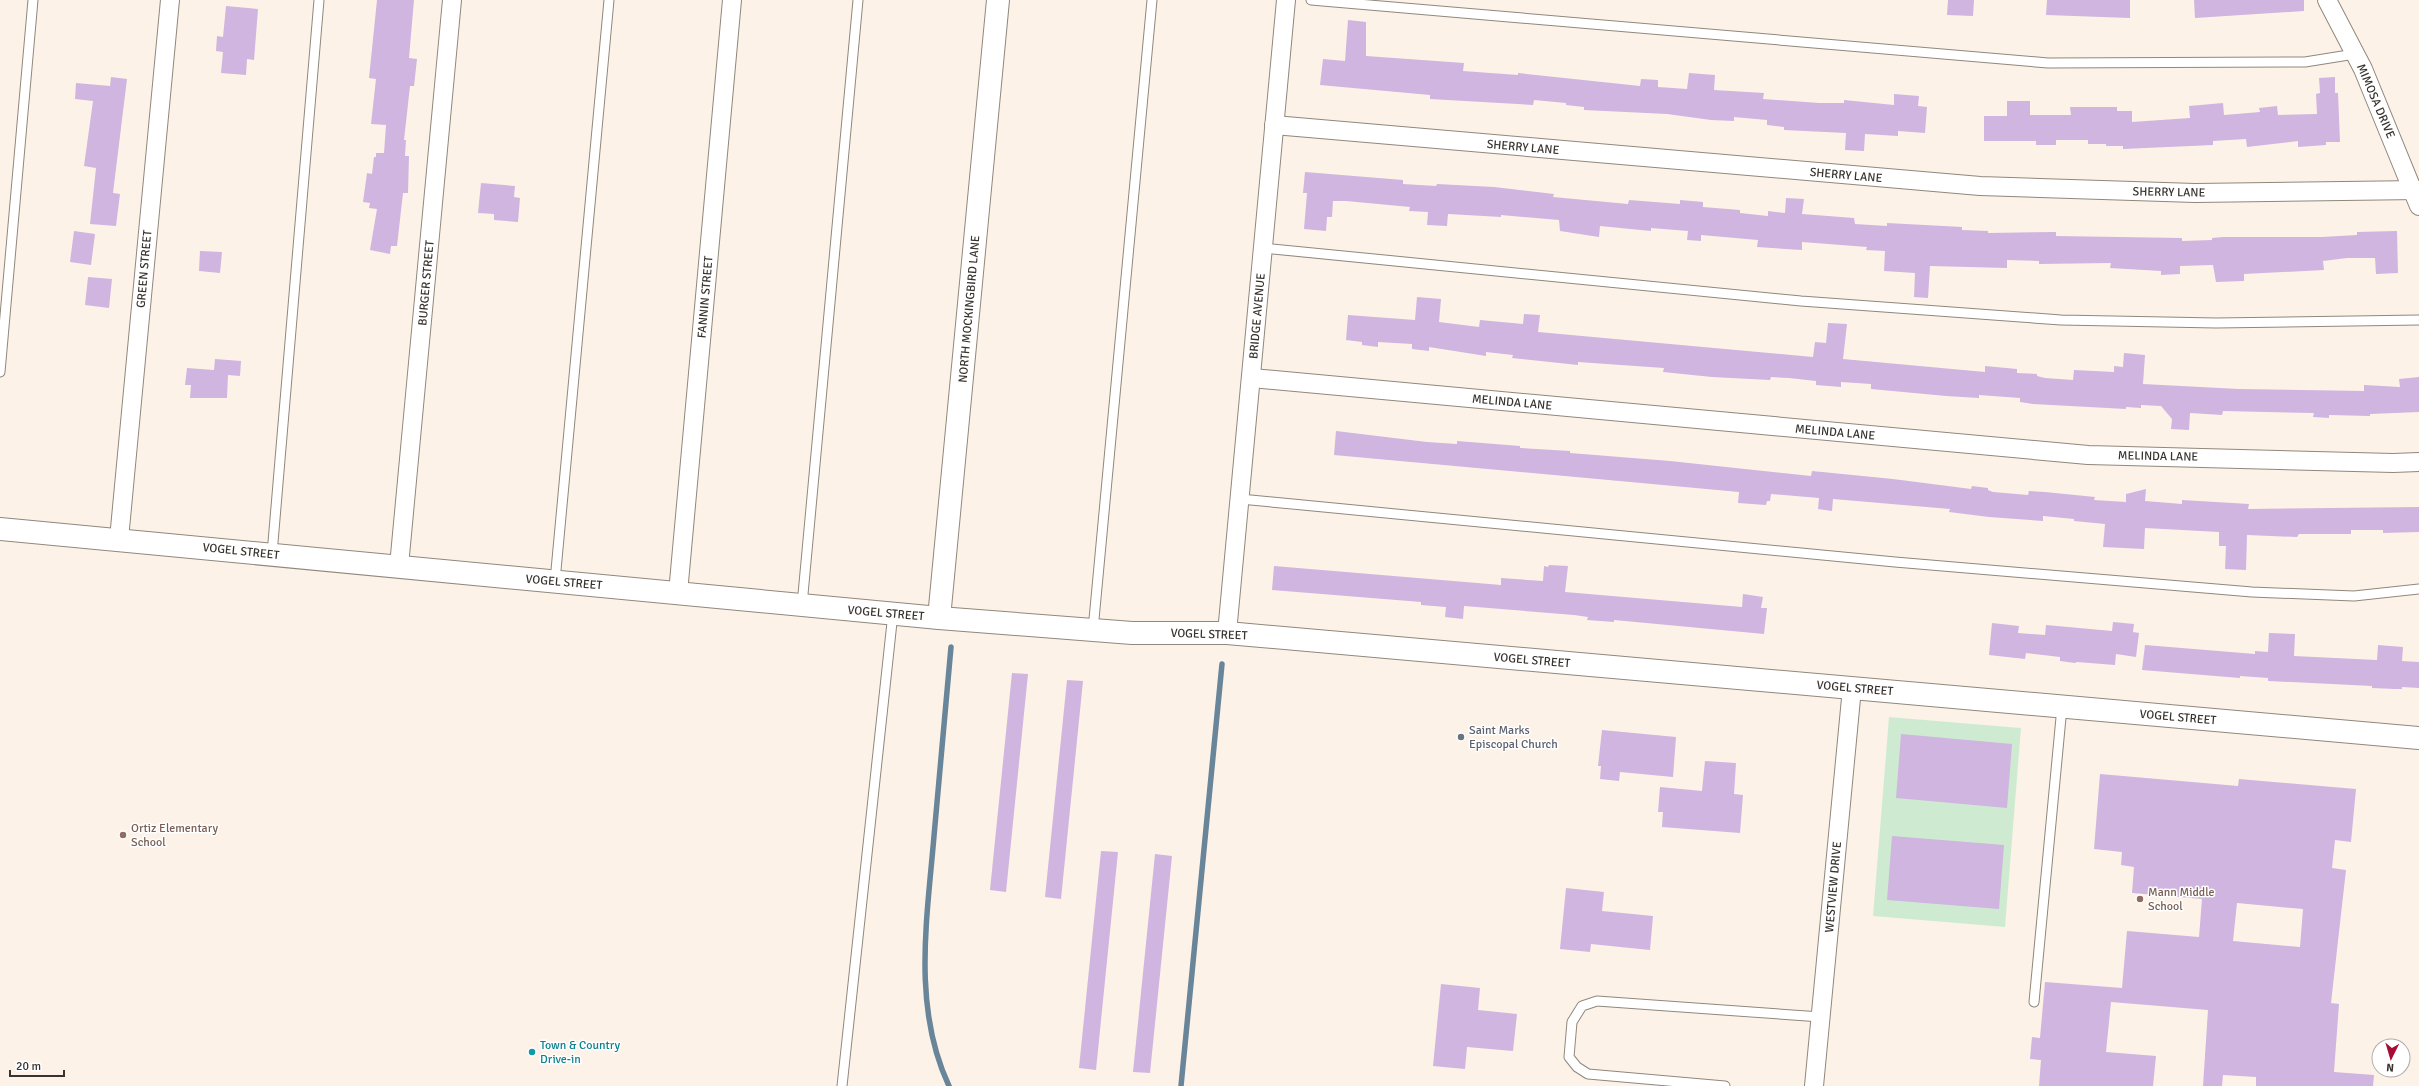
<svg xmlns="http://www.w3.org/2000/svg" width="2419" height="1086" viewBox="0 0 2419 1086" font-family="Signika,sans-serif">
<style>
.green{fill:#ceebd2}
.lines{fill:none;stroke-linecap:round;stroke-linejoin:round}
.stream{stroke:#688599;stroke-width:5.5}
.building{fill:#cfb5e0;fill-rule:evenodd}
.service-casing{stroke:#90877d;stroke-width:11}
.minor-casing{stroke:#90877d;stroke-width:20}
.tertiary-casing{stroke:#90877d;stroke-width:24}
.service{stroke:#fff;stroke-width:9}
.minor{stroke:#fff;stroke-width:18}
.tertiary{stroke:#fff;stroke-width:22}
.worship-dot{fill:#6b7280;stroke:#fff;stroke-width:1.5}
.education-dot{fill:#8d6e63;stroke:#fff;stroke-width:1.5}
.culture-dot{fill:#0f9aa8;stroke:#fff;stroke-width:1.5}
.labels{text-anchor:middle;stroke-width:3;stroke-linejoin:round;paint-order:stroke}
.street-label{font-size:12px;fill:#37332f;stroke:#fff}
.worship-label{font-size:12px;fill:#5b616d;stroke:#fff;text-anchor:start}
.education-label{font-size:12px;fill:#785e54;stroke:#fff;text-anchor:start}
.culture-label{font-size:12px;fill:#0d838f;stroke:#fff;text-anchor:start}
</style>
<rect width="100%" height="100%" fill="#fdf2e8"/>
<path class="green" d="M 1889,717 L 2021,728 L 2005,927 L 1873,916 Z"/>
<g class="lines">
<g class="stream">
<path d="M 949,1086 C 912,1007 927,920 934,836 C 940,773 945,710 951,647"/>
<path d="M 1181,1086 L 1222,664"/>
</g>
</g>
<g class="building">
<path d="M 377,0 L 414,0 L 409,58 L 417,59 L 414,86 L 410,86 L 404,140 L 406,140 L 405,156 L 409,156 L 408,193 L 403,193 L 397,246 L 391,246 L 390,254 L 370,250 L 377,209 L 369,208 L 370,203 L 363,202 L 367,173 L 372,174 L 374,157 L 376,157 L 376,153 L 384,153 L 386,125 L 371,124 L 376,79 L 369,78 Z"/>
<path d="M 1948,0 L 1974,0 L 1973,16 L 1947,15 Z"/>
<path d="M 2047,0 L 2130,0 L 2130,18 L 2046,15 Z"/>
<path d="M 2194,0 L 2304,0 L 2304,11 L 2195,18 Z"/>
<path d="M 226,6 L 258,9 L 254,60 L 247,59 L 246,75 L 221,73 L 223,52 L 216,51 L 217,36 L 223,37 Z"/>
<path d="M 1348,20 L 1366,22 L 1366,56 L 1464,63 L 1463,71 L 1518,75 L 1518,73 L 1640,86 L 1641,79 L 1658,80 L 1658,87 L 1687,89 L 1689,73 L 1715,75 L 1714,90 L 1764,93 L 1763,99 L 1819,103 L 1844,103 L 1844,100 L 1894,105 L 1894,94 L 1919,96 L 1918,106 L 1927,107 L 1925,133 L 1898,131 L 1898,136 L 1865,134 L 1864,151 L 1845,150 L 1846,133 L 1784,130 L 1784,127 L 1767,125 L 1767,120 L 1734,117 L 1734,121 L 1711,120 L 1667,114 L 1584,110 L 1584,107 L 1566,105 L 1566,103 L 1534,100 L 1533,105 L 1430,99 L 1430,95 L 1320,85 L 1323,59 L 1345,61 Z"/>
<path d="M 111,77 L 127,79 L 113,193 L 120,194 L 116,226 L 90,224 L 96,168 L 84,166 L 93,101 L 75,99 L 76,83 L 110,86 Z"/>
<path d="M 2335,77 L 2335,93 L 2338,93 L 2340,142 L 2326,142 L 2326,145 L 2298,147 L 2298,141 L 2247,147 L 2246,139 L 2213,141 L 2213,145 L 2123,149 L 2123,146 L 2106,146 L 2106,144 L 2088,144 L 2088,140 L 2056,140 L 2056,145 L 2036,145 L 2036,141 L 1984,141 L 1984,116 L 2007,116 L 2007,101 L 2030,101 L 2030,115 L 2071,115 L 2070,107 L 2117,107 L 2117,111 L 2132,111 L 2132,122 L 2190,118 L 2189,106 L 2223,103 L 2224,115 L 2260,112 L 2259,108 L 2277,106 L 2278,115 L 2317,114 L 2316,94 L 2320,93 L 2319,78 Z"/>
<path d="M 1305,172 L 1403,180 L 1403,184 L 1436,186 L 1437,184 L 1494,187 L 1554,194 L 1553,197 L 1628,204 L 1629,200 L 1680,204 L 1680,200 L 1703,202 L 1703,207 L 1740,210 L 1740,213 L 1768,216 L 1768,211 L 1785,213 L 1786,198 L 1804,199 L 1802,214 L 1854,218 L 1855,224 L 1887,226 L 1887,223 L 1962,227 L 1962,230 L 1988,231 L 1988,233 L 2056,232 L 2056,236 L 2182,238 L 2182,241 L 2212,240 L 2212,238 L 2223,237 L 2322,237 L 2357,235 L 2357,232 L 2397,231 L 2398,273 L 2376,274 L 2375,258 L 2347,258 L 2323,261 L 2324,270 L 2244,274 L 2244,281 L 2216,282 L 2213,265 L 2180,266 L 2180,274 L 2161,275 L 2161,271 L 2110,268 L 2111,263 L 2039,264 L 2039,261 L 2007,260 L 2007,268 L 1930,266 L 1928,298 L 1914,297 L 1915,273 L 1884,271 L 1885,251 L 1866,250 L 1867,247 L 1802,242 L 1802,250 L 1757,247 L 1758,240 L 1701,235 L 1701,241 L 1687,240 L 1688,231 L 1651,228 L 1651,231 L 1600,226 L 1599,237 L 1560,231 L 1559,220 L 1501,215 L 1501,217 L 1448,214 L 1447,226 L 1427,225 L 1428,212 L 1409,211 L 1410,207 L 1346,201 L 1333,201 L 1332,217 L 1327,217 L 1326,231 L 1304,229 L 1307,193 L 1303,193 Z"/>
<path d="M 481,183 L 515,186 L 514,197 L 520,198 L 518,222 L 494,220 L 494,214 L 478,213 Z"/>
<path d="M 74,231 L 95,234 L 91,265 L 70,262 Z"/>
<path d="M 200,251 L 222,252 L 220,273 L 199,271 Z"/>
<path d="M 88,277 L 112,279 L 109,308 L 85,305 Z"/>
<path d="M 1417,297 L 1441,299 L 1439,322 L 1479,327 L 1480,320 L 1523,324 L 1524,314 L 1540,315 L 1538,332 L 1813,357 L 1815,342 L 1826,343 L 1828,323 L 1847,324 L 1843,359 L 1985,372 L 1985,366 L 2017,369 L 2017,373 L 2037,374 L 2037,376 L 2045,378 L 2073,380 L 2074,370 L 2114,372 L 2114,366 L 2123,367 L 2124,353 L 2145,355 L 2143,384 L 2239,389 L 2364,391 L 2364,385 L 2400,387 L 2399,379 L 2419,377 L 2419,412 L 2370,414 L 2370,416 L 2329,415 L 2329,418 L 2313,417 L 2314,413 L 2223,411 L 2222,415 L 2190,413 L 2189,430 L 2171,429 L 2172,419 L 2161,406 L 2141,405 L 2141,408 L 2126,407 L 2126,409 L 2033,404 L 2020,402 L 2020,398 L 1979,395 L 1979,398 L 1946,396 L 1871,389 L 1871,384 L 1841,382 L 1841,387 L 1816,385 L 1816,381 L 1789,378 L 1771,377 L 1770,380 L 1712,377 L 1663,372 L 1664,368 L 1578,362 L 1578,365 L 1512,358 L 1513,355 L 1486,352 L 1486,356 L 1429,347 L 1429,351 L 1412,349 L 1412,344 L 1378,342 L 1378,347 L 1362,345 L 1362,342 L 1346,340 L 1348,315 L 1415,320 Z"/>
<path d="M 215,359 L 241,361 L 240,376 L 228,375 L 227,398 L 190,398 L 191,385 L 185,385 L 187,368 L 214,370 Z"/>
<path d="M 1336,431 L 1427,442 L 1457,444 L 1457,441 L 1520,446 L 1520,448 L 1570,451 L 1570,453 L 1670,461 L 1811,476 L 1812,471 L 1893,479 L 1971,489 L 1972,486 L 1988,488 L 1988,490 L 1993,492 L 2028,495 L 2029,491 L 2045,492 L 2095,497 L 2094,500 L 2126,502 L 2126,494 L 2146,489 L 2145,501 L 2182,504 L 2182,500 L 2249,504 L 2248,509 L 2419,507 L 2419,532 L 2383,533 L 2383,530 L 2351,530 L 2351,534 L 2299,534 L 2297,537 L 2247,535 L 2246,570 L 2225,569 L 2226,546 L 2219,546 L 2219,532 L 2145,528 L 2144,549 L 2103,547 L 2105,524 L 2074,521 L 2074,519 L 2043,516 L 2043,521 L 1989,517 L 1949,512 L 1950,509 L 1833,499 L 1832,511 L 1818,509 L 1819,498 L 1771,494 L 1770,501 L 1767,501 L 1766,505 L 1738,503 L 1739,492 L 1334,455 Z"/>
<path d="M 1549,565 L 1568,566 L 1565,592 L 1742,607 L 1743,594 L 1763,597 L 1761,608 L 1767,608 L 1764,634 L 1614,620 L 1614,622 L 1587,620 L 1588,617 L 1574,615 L 1464,606 L 1463,619 L 1445,617 L 1446,607 L 1421,605 L 1421,602 L 1272,590 L 1274,566 L 1501,585 L 1501,578 L 1543,581 L 1544,566 L 1548,567 Z"/>
<path d="M 2113,622 L 2134,624 L 2133,632 L 2139,633 L 2136,657 L 2116,654 L 2115,665 L 2077,662 L 2075,663 L 2060,661 L 2060,657 L 2026,653 L 2025,659 L 1989,655 L 1992,623 L 2019,626 L 2018,633 L 2045,635 L 2046,625 L 2112,631 Z"/>
<path d="M 2269,633 L 2295,634 L 2294,656 L 2377,660 L 2378,645 L 2403,647 L 2402,661 L 2419,662 L 2419,688 L 2402,687 L 2402,689 L 2395,689 L 2372,688 L 2372,686 L 2268,681 L 2268,678 L 2240,676 L 2240,678 L 2142,670 L 2145,645 L 2255,654 L 2255,651 L 2268,652 Z"/>
<path d="M 1012,673 L 1028,674 L 1006,892 L 990,890 Z"/>
<path d="M 1067,680 L 1083,681 L 1061,899 L 1045,897 Z"/>
<path d="M 1602,730 L 1676,737 L 1673,777 L 1620,772 L 1619,781 L 1600,779 L 1601,766 L 1598,766 Z"/>
<path d="M 1901,734 L 2012,744 L 2007,808 L 1896,798 Z"/>
<path d="M 1705,761 L 1736,763 L 1734,794 L 1743,795 L 1740,833 L 1662,827 L 1663,812 L 1658,812 L 1660,787 L 1702,791 Z"/>
<path d="M 2100,774 L 2238,786 L 2239,779 L 2356,789 L 2351,842 L 2335,840 L 2332,868 L 2346,870 L 2331,1003 L 2339,1004 L 2334,1072 L 2374,1075 L 2373,1086 L 2256,1086 L 2256,1077 L 2223,1075 L 2222,1086 L 2203,1086 L 2208,1010 L 2111,1002 L 2106,1052 L 2156,1056 L 2153,1086 L 2039,1086 L 2041,1060 L 2030,1059 L 2032,1037 L 2040,1038 L 2045,982 L 2122,988 L 2127,931 L 2199,937 L 2202,899 L 2132,893 L 2134,867 L 2121,865 L 2122,852 L 2094,849 ZM 2237,903 L 2303,909 L 2300,947 L 2233,941 Z"/>
<path d="M 1892,836 L 2004,845 L 1999,909 L 1887,900 Z"/>
<path d="M 1101,851 L 1118,852 L 1096,1070 L 1079,1068 Z"/>
<path d="M 1155,854 L 1172,856 L 1150,1073 L 1133,1072 Z"/>
<path d="M 1566,888 L 1604,892 L 1602,911 L 1653,916 L 1650,950 L 1591,944 L 1590,952 L 1560,949 Z"/>
<path d="M 1441,984 L 1480,988 L 1478,1010 L 1517,1014 L 1513,1051 L 1467,1047 L 1465,1069 L 1433,1066 Z"/>
</g>
<g class="lines">
<defs>
<g id="service">
<path d="M 1311,0 L 2048,63 L 2305,62 L 2355,54"/>
<path d="M 1263,248 L 1801,301 L 2061,320 L 2216,323 L 2419,320"/>
<path d="M 0,372 L 33,0"/>
<path d="M 1240,499 L 1895,562 L 2252,592 L 2354,596 L 2419,589"/>
<path d="M 272,554 L 319,0"/>
<path d="M 555,581 L 609,0"/>
<path d="M 802,605 L 858,0"/>
<path d="M 1093,630 L 1152,0"/>
<path d="M 2034,1002 L 2062,707"/>
<path d="M 842,1086 L 893,613"/>
<path d="M 1725,1086 L 1588,1074 L 1577,1067 L 1569,1057 L 1572,1022 L 1582,1006 L 1597,1001 L 1821,1017"/>
</g>
<g id="minor">
<path d="M 2327,0 L 2363,69 L 2419,206"/>
<path d="M 1274,125 L 1980,186 L 2195,193 L 2419,190"/>
<path d="M 1252,378 L 2088,455 L 2393,463 L 2419,462"/>
<path d="M 119,539 L 170,0"/>
<path d="M 399,566 L 452,0"/>
<path d="M 678,593 L 732,0"/>
<path d="M 1227,633 L 1286,0"/>
<path d="M 1814,1086 L 1852,688"/>
</g>
<g id="tertiary">
<path d="M 0,529 L 939,618 L 1132,633 L 1227,633 L 2419,738"/>
<path d="M 939,618 L 998,0"/>
</g>
</defs>
<use href="#service" class="service-casing"/>
<use href="#minor" class="minor-casing"/>
<use href="#tertiary" class="tertiary-casing"/>
<use href="#service" class="service"/>
<use href="#minor" class="minor"/>
<use href="#tertiary" class="tertiary"/>
</g>
<circle class="worship-dot" cx="1461" cy="737" r="4"/>
<g class="education-dot">
<circle cx="123" cy="835" r="4"/>
<circle cx="2140" cy="899" r="4"/>
</g>
<circle class="culture-dot" cx="532" cy="1052" r="4"/>
<g class="labels">
<g class="street-label">
<text transform="translate(2376 101) rotate(67)" y="4">MIMOSA DRIVE</text>
<text transform="translate(1523 147) rotate(5)" y="4">SHERRY LANE</text>
<text transform="translate(1846 175) rotate(5)" y="4">SHERRY LANE</text>
<text transform="translate(2169 192) rotate(1)" y="4">SHERRY LANE</text>
<text transform="translate(144 269) rotate(-85)" y="4">GREEN STREET</text>
<text transform="translate(426 283) rotate(-85)" y="4">BURGER STREET</text>
<text transform="translate(705 297) rotate(-85)" y="4">FANNIN STREET</text>
<text transform="translate(969 309) rotate(-85)" y="4">NORTH MOCKINGBIRD LANE</text>
<text transform="translate(1257 316) rotate(-85)" y="4">BRIDGE AVENUE</text>
<text transform="translate(1512 402) rotate(5)" y="4">MELINDA LANE</text>
<text transform="translate(1835 432) rotate(5)" y="4">MELINDA LANE</text>
<text transform="translate(2158 456) rotate(1)" y="4">MELINDA LANE</text>
<text transform="translate(241 551) rotate(6)" y="4">VOGEL STREET</text>
<text transform="translate(564 582) rotate(5)" y="4">VOGEL STREET</text>
<text transform="translate(886 613) rotate(5)" y="4">VOGEL STREET</text>
<text transform="translate(1209 634) rotate(2)" y="4">VOGEL STREET</text>
<text transform="translate(1532 660) rotate(5)" y="4">VOGEL STREET</text>
<text transform="translate(1855 688) rotate(5)" y="4">VOGEL STREET</text>
<text transform="translate(2178 717) rotate(5)" y="4">VOGEL STREET</text>
<text transform="translate(1833 887) rotate(-85)" y="4">WESTVIEW DRIVE</text>
</g>
<g class="worship-label">
<text x="1469" y="734">Saint Marks<tspan x="1469" dy="14">Episcopal Church</tspan></text>
</g>
<g class="education-label">
<text x="131" y="832">Ortiz Elementary<tspan x="131" dy="14">School</tspan></text>
<text x="2148" y="896">Mann Middle<tspan x="2148" dy="14">School</tspan></text>
</g>
<g class="culture-label">
<text x="540" y="1049">Town &amp; Country<tspan x="540" dy="14">Drive-in</tspan></text>
</g>
</g>
<g transform="translate(2391 1058) rotate(185)"><circle r="19" fill="#ffffff" stroke="#afadac"/>
<path d="M0-3L7 15L0 10L-7 15Z" fill="#a60c35"/>
<text y="-6" font-size="11" font-weight="bold" text-anchor="middle" fill="#37332f">N</text>
</g>
<path d="M10 1070v6h54v-6" fill="none" stroke="#37332f" stroke-width="2"/>
<text x="16" y="1070" font-size="12" fill="#37332f" stroke="#ffffff" stroke-width="3" paint-order="stroke">20 m</text>
</svg>
